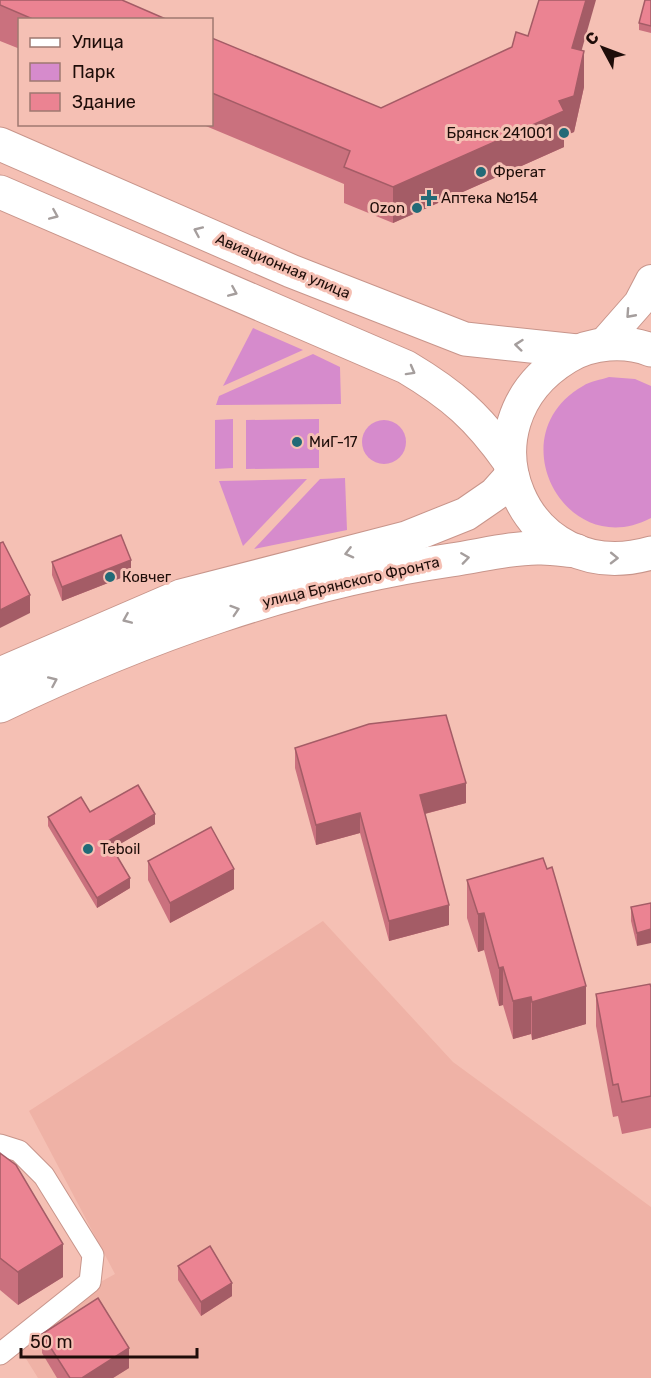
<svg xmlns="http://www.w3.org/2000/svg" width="651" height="1378" viewBox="0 0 651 1378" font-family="Rubik,sans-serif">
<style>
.built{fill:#efb2a6}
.green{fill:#d68bcc}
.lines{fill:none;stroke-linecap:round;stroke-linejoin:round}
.minor-casing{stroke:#c8958b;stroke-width:23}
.secondary-casing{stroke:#c8958b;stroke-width:32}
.primary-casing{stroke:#c8958b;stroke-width:35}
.minor{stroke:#fff;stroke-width:21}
.secondary{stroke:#fff;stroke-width:30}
.primary{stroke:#fff;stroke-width:33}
.wall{fill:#ca717e}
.shaded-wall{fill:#a45c66}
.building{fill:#eb8392;stroke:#a45c66;stroke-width:1.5}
.oneway{stroke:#a59e9d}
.poi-dot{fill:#226a77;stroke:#f5c0b4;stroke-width:2}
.labels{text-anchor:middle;stroke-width:6;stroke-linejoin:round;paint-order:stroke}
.poi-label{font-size:15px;fill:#1e0d09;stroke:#f5c0b4;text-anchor:start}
.street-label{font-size:15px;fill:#1e0d09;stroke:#f5c0b4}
</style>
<rect width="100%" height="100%" fill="#f5c0b4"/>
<path class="built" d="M 323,921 L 453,1062 L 651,1207 L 651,1378 L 38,1378 L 15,1341 L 86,1290 L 115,1274 L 29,1111 Z"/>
<g class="green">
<path d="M 253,328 L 303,350 L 223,386 Z"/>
<path d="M 313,354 L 340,367 L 341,404 L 216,405 L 219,396 Z"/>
<path d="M 609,377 L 635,379 L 651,386 L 651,518 C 566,563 497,435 583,386 C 590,381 601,380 609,377 Z"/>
<path d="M 233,419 L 233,468 L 215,469 L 215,420 Z"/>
<path d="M 319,419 L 319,468 L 246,469 L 246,420 Z"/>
<circle cx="384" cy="442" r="22"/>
<path d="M 345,478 L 347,530 L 254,549 L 320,479 Z"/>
<path d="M 307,479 L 243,546 L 219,481 Z"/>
</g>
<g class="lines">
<defs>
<path id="minor" d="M 0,1145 L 19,1151 L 44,1176 L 93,1255 L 90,1282 L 0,1354"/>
<path id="secondary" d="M 603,344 L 639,303 L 651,280"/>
<g id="primary">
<path d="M 0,144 L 291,271 L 465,339 L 577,351"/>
<path d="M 0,192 L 406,367 C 453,395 478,417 509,461"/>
<path d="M 651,350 C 625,340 592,342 567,357 C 453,426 524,590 651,553"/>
<path d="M 0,674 L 181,596 L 406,538 L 466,514 L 495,494 L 512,475"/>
<path d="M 0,706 C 144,637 293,583 451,560 C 480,556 512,547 541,548 C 553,548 565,550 577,551"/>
</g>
</defs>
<use href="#minor" class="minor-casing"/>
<use href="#secondary" class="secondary-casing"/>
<use href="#primary" class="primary-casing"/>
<use href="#minor" class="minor"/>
<use href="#secondary" class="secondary"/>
<use href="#primary" class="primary"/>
</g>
<g class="wall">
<path d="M 0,0 L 168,20 L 20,20 L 20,49 L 0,41 Z"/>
<path d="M 651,0 L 651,33 L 639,30 L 639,23 Z"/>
<path d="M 212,38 L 381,108 L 512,47 L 581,50 L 584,87 L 574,132 L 564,136 L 564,147 L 393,223 L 344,203 L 344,184 L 201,124 L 212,124 Z"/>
<path d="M 52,562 L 131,574 L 62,601 L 52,575 Z"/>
<path d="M 295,748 L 466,803 L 425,814 L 449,925 L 389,941 L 360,833 L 316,845 L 295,768 Z"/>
<path d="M 90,812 L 155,824 L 112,848 L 130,888 L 97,908 L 48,826 L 48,817 Z"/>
<path d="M 148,861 L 234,889 L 170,923 L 148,880 Z"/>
<path d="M 467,880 L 586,1024 L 532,1040 L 531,1034 L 513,1039 L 503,1005 L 499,1006 L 484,950 L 478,952 L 467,918 Z"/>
<path d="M 651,903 L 637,946 L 631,921 L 631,907 Z"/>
<path d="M 651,987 L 651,1128 L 622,1134 L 618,1116 L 613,1117 L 596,1026 L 596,994 Z"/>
<path d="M 0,1153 L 63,1277 L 18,1305 L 0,1290 Z"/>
<path d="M 178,1266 L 232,1296 L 201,1316 L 178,1280 Z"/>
<path d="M 42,1334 L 129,1368 L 113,1378 L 57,1378 L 42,1353 Z"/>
</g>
<g class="shaded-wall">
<path d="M 586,0 L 596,0 L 572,84 L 572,48 Z"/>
<path d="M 584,51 L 584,87 L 574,132 L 564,136 L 564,147 L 393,223 L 393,187 Z"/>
<path d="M 131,560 L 131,574 L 62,601 L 62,587 Z"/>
<path d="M 30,595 L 30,613 L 0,628 L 0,610 Z"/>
<path d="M 466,783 L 466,803 L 420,815 L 420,795 Z"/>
<path d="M 360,813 L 360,833 L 316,845 L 316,825 Z"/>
<path d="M 155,814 L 155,824 L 108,851 L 108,841 Z"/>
<path d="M 234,869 L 234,889 L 170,923 L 170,903 Z"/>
<path d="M 130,878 L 130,888 L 97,908 L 97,898 Z"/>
<path d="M 449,905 L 449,925 L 389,941 L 389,921 Z"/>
<path d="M 484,913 L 484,950 L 478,952 L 478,914 Z"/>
<path d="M 651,929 L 651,943 L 637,946 L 637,933 Z"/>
<path d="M 503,967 L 503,1005 L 499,1006 L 499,968 Z"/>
<path d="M 586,986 L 586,1024 L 532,1040 L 532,1002 Z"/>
<path d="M 531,997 L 531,1034 L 513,1039 L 513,1001 Z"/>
<path d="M 63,1244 L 63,1277 L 18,1305 L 18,1272 Z"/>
<path d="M 232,1283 L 232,1296 L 201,1316 L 201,1302 Z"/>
<path d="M 129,1348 L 129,1368 L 113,1378 L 82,1378 Z"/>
</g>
<g class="building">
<path d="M 0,0 L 122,0 L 168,20 L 35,20 L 0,5 Z"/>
<path d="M 539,0 L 586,0 L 572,48 L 584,51 L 574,96 L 559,101 L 564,111 L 393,187 L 344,167 L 350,151 L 212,93 L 212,38 L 381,108 L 512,47 L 516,32 L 528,36 Z"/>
<path d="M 645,0 L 651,0 L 651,26 L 639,23 Z"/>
<path d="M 121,535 L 131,560 L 62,587 L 52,562 Z"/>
<path d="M 3,542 L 30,595 L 0,610 L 0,543 Z"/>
<path d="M 446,715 L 466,783 L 420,795 L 449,905 L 389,921 L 360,813 L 316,825 L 295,748 L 369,724 Z"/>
<path d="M 138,785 L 155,814 L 108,841 L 130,878 L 97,898 L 48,817 L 81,797 L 90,812 Z"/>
<path d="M 211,827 L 234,869 L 170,903 L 148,861 Z"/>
<path d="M 543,858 L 547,869 L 552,867 L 557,884 L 586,986 L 532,1002 L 531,997 L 513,1001 L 503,967 L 499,968 L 484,913 L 478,914 L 467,880 Z"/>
<path d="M 651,903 L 651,929 L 637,933 L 631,907 Z"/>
<path d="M 650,984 L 651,987 L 651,1096 L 622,1102 L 618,1084 L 613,1085 L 596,994 Z"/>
<path d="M 0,1153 L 16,1165 L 63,1244 L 18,1272 L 0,1258 Z"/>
<path d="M 210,1246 L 232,1283 L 201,1302 L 178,1266 Z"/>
<path d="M 98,1298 L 129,1348 L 82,1378 L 70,1378 L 42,1334 Z"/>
</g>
<defs><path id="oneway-chevron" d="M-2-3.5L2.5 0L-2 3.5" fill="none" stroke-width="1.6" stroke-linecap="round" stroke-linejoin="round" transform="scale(1.5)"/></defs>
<g class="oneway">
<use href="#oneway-chevron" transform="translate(54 215) rotate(23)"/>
<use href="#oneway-chevron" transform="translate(198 231) rotate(-156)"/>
<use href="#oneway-chevron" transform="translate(233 292) rotate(23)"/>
<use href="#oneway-chevron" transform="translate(630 314) rotate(132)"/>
<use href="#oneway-chevron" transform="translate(519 345) rotate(-174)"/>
<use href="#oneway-chevron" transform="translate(411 371) rotate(29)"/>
<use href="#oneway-chevron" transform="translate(349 553) rotate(166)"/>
<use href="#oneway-chevron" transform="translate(465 558) rotate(-8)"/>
<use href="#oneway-chevron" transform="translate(614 558) rotate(1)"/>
<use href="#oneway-chevron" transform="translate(235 610) rotate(-18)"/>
<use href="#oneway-chevron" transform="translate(127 619) rotate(157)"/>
<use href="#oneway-chevron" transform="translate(53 681) rotate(-24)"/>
</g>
<g class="poi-dot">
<circle cx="564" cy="133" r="6"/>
<circle cx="481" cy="172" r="6"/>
<path d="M426 189h6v6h6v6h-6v6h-6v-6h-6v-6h6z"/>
<circle cx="417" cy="208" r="6"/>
<circle cx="297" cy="442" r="6"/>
<circle cx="110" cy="577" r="6"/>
<circle cx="88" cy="849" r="6"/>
</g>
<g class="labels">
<g class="poi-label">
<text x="552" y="138" text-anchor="end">Брянск 241001</text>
<text x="493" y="177">Фрегат</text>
<text x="441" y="203">Аптека №154</text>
<text x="405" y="213" text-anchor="end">Ozon</text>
<text x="309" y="447">МиГ-17</text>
<text x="122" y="582">Ковчег</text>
<text x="100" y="854">Teboil</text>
</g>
<g class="street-label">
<text transform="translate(283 266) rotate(23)" y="5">Авиационная улица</text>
<text transform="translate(351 582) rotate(-13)" y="5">улица Брянского Фронта</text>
</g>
</g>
<rect x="18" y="18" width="195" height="108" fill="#f5c0b4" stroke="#9f7870" stroke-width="1.5"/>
<rect x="30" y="38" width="30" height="9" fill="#ffffff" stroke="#9f7870" stroke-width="1.5"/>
<text x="72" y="48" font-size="18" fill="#1e0d09">Улица</text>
<rect x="30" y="63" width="30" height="18" fill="#d68bcc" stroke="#9f7870" stroke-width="1.5"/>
<text x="72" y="78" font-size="18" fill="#1e0d09">Парк</text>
<rect x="30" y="93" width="30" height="18" fill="#eb8392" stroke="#9f7870" stroke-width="1.5"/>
<text x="72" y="108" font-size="18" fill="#1e0d09">Здание</text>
<g transform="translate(603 48) rotate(311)" stroke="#f5c0b4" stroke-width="4.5" paint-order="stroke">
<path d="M0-4.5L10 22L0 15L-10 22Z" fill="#1e0d09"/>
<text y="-9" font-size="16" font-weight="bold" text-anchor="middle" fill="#1e0d09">С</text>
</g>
<path d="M21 1348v9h176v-9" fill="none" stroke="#1e0d09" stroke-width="3"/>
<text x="30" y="1348" font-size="18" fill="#1e0d09" stroke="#f5c0b4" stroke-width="4.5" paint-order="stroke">50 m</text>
</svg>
